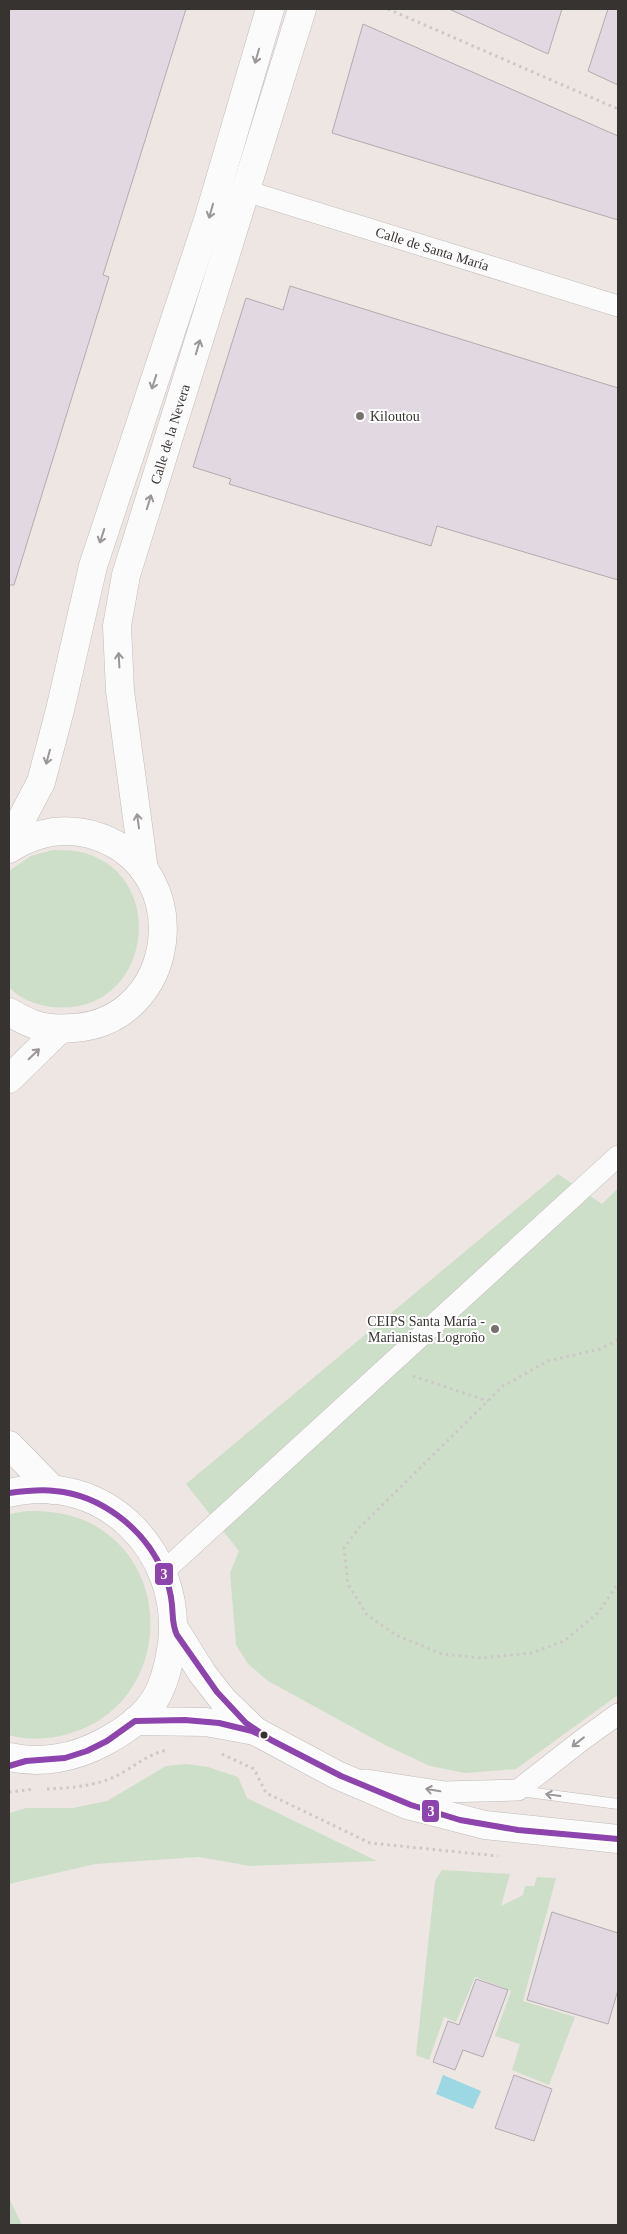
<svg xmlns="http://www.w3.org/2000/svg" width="627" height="2234" viewBox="0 0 627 2234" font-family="Georgia,serif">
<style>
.green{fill:#cedfc9}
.water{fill:#9cd7e4}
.building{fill:#e2d8e2;stroke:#b0acad}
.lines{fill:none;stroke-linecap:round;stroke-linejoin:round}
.service-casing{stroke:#c1bcb9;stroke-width:11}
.minor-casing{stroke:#c1bcb9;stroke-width:22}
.secondary-casing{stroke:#c1bcb9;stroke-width:29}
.path{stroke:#cbc8c7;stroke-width:3;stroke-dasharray:2.5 4;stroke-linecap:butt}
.service{stroke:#fcfbfb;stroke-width:10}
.minor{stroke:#fcfbfb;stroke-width:21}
.secondary{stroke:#fcfbfb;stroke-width:28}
.bus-1-casing{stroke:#fff;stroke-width:10}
.bus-1{stroke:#8e44ad;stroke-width:6}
.oneway{stroke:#9a9796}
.poi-dot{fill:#77726f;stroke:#fff;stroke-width:2}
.bus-dot{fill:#373331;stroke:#fff;stroke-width:2}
.labels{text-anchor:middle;stroke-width:4;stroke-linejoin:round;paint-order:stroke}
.street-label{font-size:14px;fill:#373331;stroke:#fff}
.poi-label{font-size:14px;fill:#373331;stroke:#fff;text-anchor:start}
.line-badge{stroke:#fff;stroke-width:2}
.badge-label{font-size:14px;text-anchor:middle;font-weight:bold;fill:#fff}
</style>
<rect width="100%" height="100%" fill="#ede6e3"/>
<g class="green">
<path d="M 53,850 C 60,850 68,850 75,851 C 172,867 154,1018 52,1007 C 36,1005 20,999 9,987 L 9,871 L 31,856 Z"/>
<path d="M 558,1174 L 602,1204 L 618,1188 L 618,1695 L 516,1769 L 465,1773 L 430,1766 L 385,1745 L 268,1681 L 248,1664 L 236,1645 L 230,1573 L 239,1551 L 186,1484 Z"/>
<path d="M 27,1511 C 49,1511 70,1513 90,1523 C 180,1569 167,1707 68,1734 C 50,1739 28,1741 9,1735 L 9,1514 Z"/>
<path d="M 186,1764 L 208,1767 L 238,1777 L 247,1798 L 377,1861 L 250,1866 L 199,1857 L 95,1864 L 9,1884 L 9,1813 L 26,1808 L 73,1808 L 107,1801 L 166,1766 Z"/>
<path d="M 442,1870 L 510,1874 L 501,1906 L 523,1895 L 525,1886 L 534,1886 L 537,1877 L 556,1878 L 523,2001 L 575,2017 L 549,2085 L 512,2070 L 520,2044 L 495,2036 L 511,1991 L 475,1977 L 456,2022 L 444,2017 L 429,2060 L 416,2055 L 435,1881 Z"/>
<path d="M 9,2198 L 21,2223 L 24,2225 L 9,2225 Z"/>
</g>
<path class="water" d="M 443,2075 L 481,2091 L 473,2109 L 436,2094 Z"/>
<g class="building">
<path d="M 9,9 L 186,9 L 103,275 L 109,277 L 14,585 L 9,585 Z"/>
<path d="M 449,9 L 562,9 L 548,54 Z"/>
<path d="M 608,9 L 618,9 L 618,85 L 588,71 Z"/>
<path d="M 363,24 L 618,136 L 618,220 L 332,133 Z"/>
<path d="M 290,286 L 618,388 L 618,580 L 437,526 L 431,546 L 229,484 L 231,479 L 193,467 L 246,298 L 283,310 Z"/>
<path d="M 552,1912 L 618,1933 L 618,1990 L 608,2024 L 527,2000 Z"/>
<path d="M 476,1979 L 508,1990 L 483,2057 L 463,2050 L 455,2070 L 433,2062 L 448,2021 L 459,2025 Z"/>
<path d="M 514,2075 L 552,2089 L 534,2141 L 495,2128 Z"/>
</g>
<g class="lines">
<defs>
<path id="service" d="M 520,1791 L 618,1804"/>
<g id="minor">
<path id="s1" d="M 246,191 L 618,306"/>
<path d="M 163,1572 L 618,1156"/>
<path d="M 365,1780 L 444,1792 L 518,1790 L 582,1740 L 618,1714"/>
</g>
<g id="secondary">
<path d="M 9,843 L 41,782 L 60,710 L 93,566 L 208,220 L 270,9"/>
<path d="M 9,849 C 37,831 68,826 99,837 C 197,872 177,1021 74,1028 C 61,1029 45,1029 33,1024 C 24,1021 16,1016 9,1012"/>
<path id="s2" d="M 144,870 L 120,691 L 117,626 L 126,575 L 302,9"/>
<path d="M 9,1079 L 60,1029"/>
<path d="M 9,1445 L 53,1490"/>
<path d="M 9,1493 C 103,1470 183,1551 172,1644 C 169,1665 164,1688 151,1705 C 140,1720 121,1733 104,1742 C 75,1758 41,1764 9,1757"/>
<path d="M 174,1628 L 202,1673 L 223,1700 L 255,1731 L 337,1775 L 407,1805 L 485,1825 L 618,1839"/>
<path d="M 135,1721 L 206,1722 L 255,1731"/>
</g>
</defs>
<use href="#service" class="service-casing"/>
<use href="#minor" class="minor-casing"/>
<use href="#secondary" class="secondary-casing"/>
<g class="path">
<path d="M 388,9 L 618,109"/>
<path d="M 618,1340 L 600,1349 L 548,1361 L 503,1386 L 359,1528 L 344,1548 L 348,1584 L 367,1615 L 396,1635 L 442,1654 L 481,1658 L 532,1653 L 564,1641 L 599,1612 L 618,1583"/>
<path d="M 413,1376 L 488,1401"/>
<path d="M 222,1754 L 254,1769 L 266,1793 L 370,1843 L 498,1856"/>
<path d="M 47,1789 C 72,1788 99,1786 122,1773 C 137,1764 149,1754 167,1750"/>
<path d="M 9,1792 L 35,1789"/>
</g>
<use href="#service" class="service"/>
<use href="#minor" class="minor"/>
<use href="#secondary" class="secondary"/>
<defs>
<g id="bus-1">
<path d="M 9,1493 C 24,1491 39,1489 55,1491 C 101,1495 145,1529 163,1572 C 168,1582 171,1594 172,1605 C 173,1615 172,1625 177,1635 L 217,1692 L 246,1723 L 271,1740 L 341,1776 L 411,1805 L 460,1820 L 518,1830 L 618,1839"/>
<path d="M 9,1766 L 26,1761 L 65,1758 L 87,1751 L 107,1741 L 135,1721 L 185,1720 L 219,1723 L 252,1731 L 267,1738"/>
</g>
</defs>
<use href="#bus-1" class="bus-1-casing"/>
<use href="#bus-1" class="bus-1"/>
</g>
<defs><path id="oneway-shaft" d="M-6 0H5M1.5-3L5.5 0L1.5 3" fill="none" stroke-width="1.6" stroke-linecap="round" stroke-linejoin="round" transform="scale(1.25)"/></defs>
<g class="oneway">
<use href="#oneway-shaft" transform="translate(257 56) rotate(106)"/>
<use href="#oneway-shaft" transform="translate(211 211) rotate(106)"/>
<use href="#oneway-shaft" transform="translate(198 347) rotate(-73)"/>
<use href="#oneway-shaft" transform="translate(154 382) rotate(108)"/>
<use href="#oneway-shaft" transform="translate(149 502) rotate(-73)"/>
<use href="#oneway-shaft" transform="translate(102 536) rotate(108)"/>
<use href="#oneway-shaft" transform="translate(119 660) rotate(-93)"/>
<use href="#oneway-shaft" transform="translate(48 757) rotate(105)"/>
<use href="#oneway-shaft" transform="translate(138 821) rotate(-98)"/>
<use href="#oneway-shaft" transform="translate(34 1054) rotate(-44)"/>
<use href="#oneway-shaft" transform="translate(578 1742) rotate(142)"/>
<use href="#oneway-shaft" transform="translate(433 1790) rotate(-171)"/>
<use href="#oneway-shaft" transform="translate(553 1795) rotate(-172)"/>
</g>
<g class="poi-dot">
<circle cx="360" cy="416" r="5"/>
<circle cx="495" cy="1329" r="5"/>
</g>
<circle class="bus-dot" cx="264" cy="1735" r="4.5"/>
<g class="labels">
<g class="street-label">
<text dy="5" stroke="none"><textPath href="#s1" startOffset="195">Calle de Santa María</textPath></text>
<text dy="5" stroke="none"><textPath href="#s2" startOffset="445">Calle de la Nevera</textPath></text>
</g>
<g class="poi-label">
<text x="370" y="421">Kiloutou</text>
<text x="485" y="1326" text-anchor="end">CEIPS Santa María -<tspan x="485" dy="16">Marianistas Logroño</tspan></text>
</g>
</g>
<g class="line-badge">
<rect x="154" y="1562" width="20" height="24" rx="5" fill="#8e44ad"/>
<rect x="421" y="1799" width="19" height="24" rx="5" fill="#8e44ad"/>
</g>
<g class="badge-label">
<text x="164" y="1579">3</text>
<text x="431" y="1816">3</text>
</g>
<rect width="627" height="2234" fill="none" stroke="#373331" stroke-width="20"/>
</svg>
